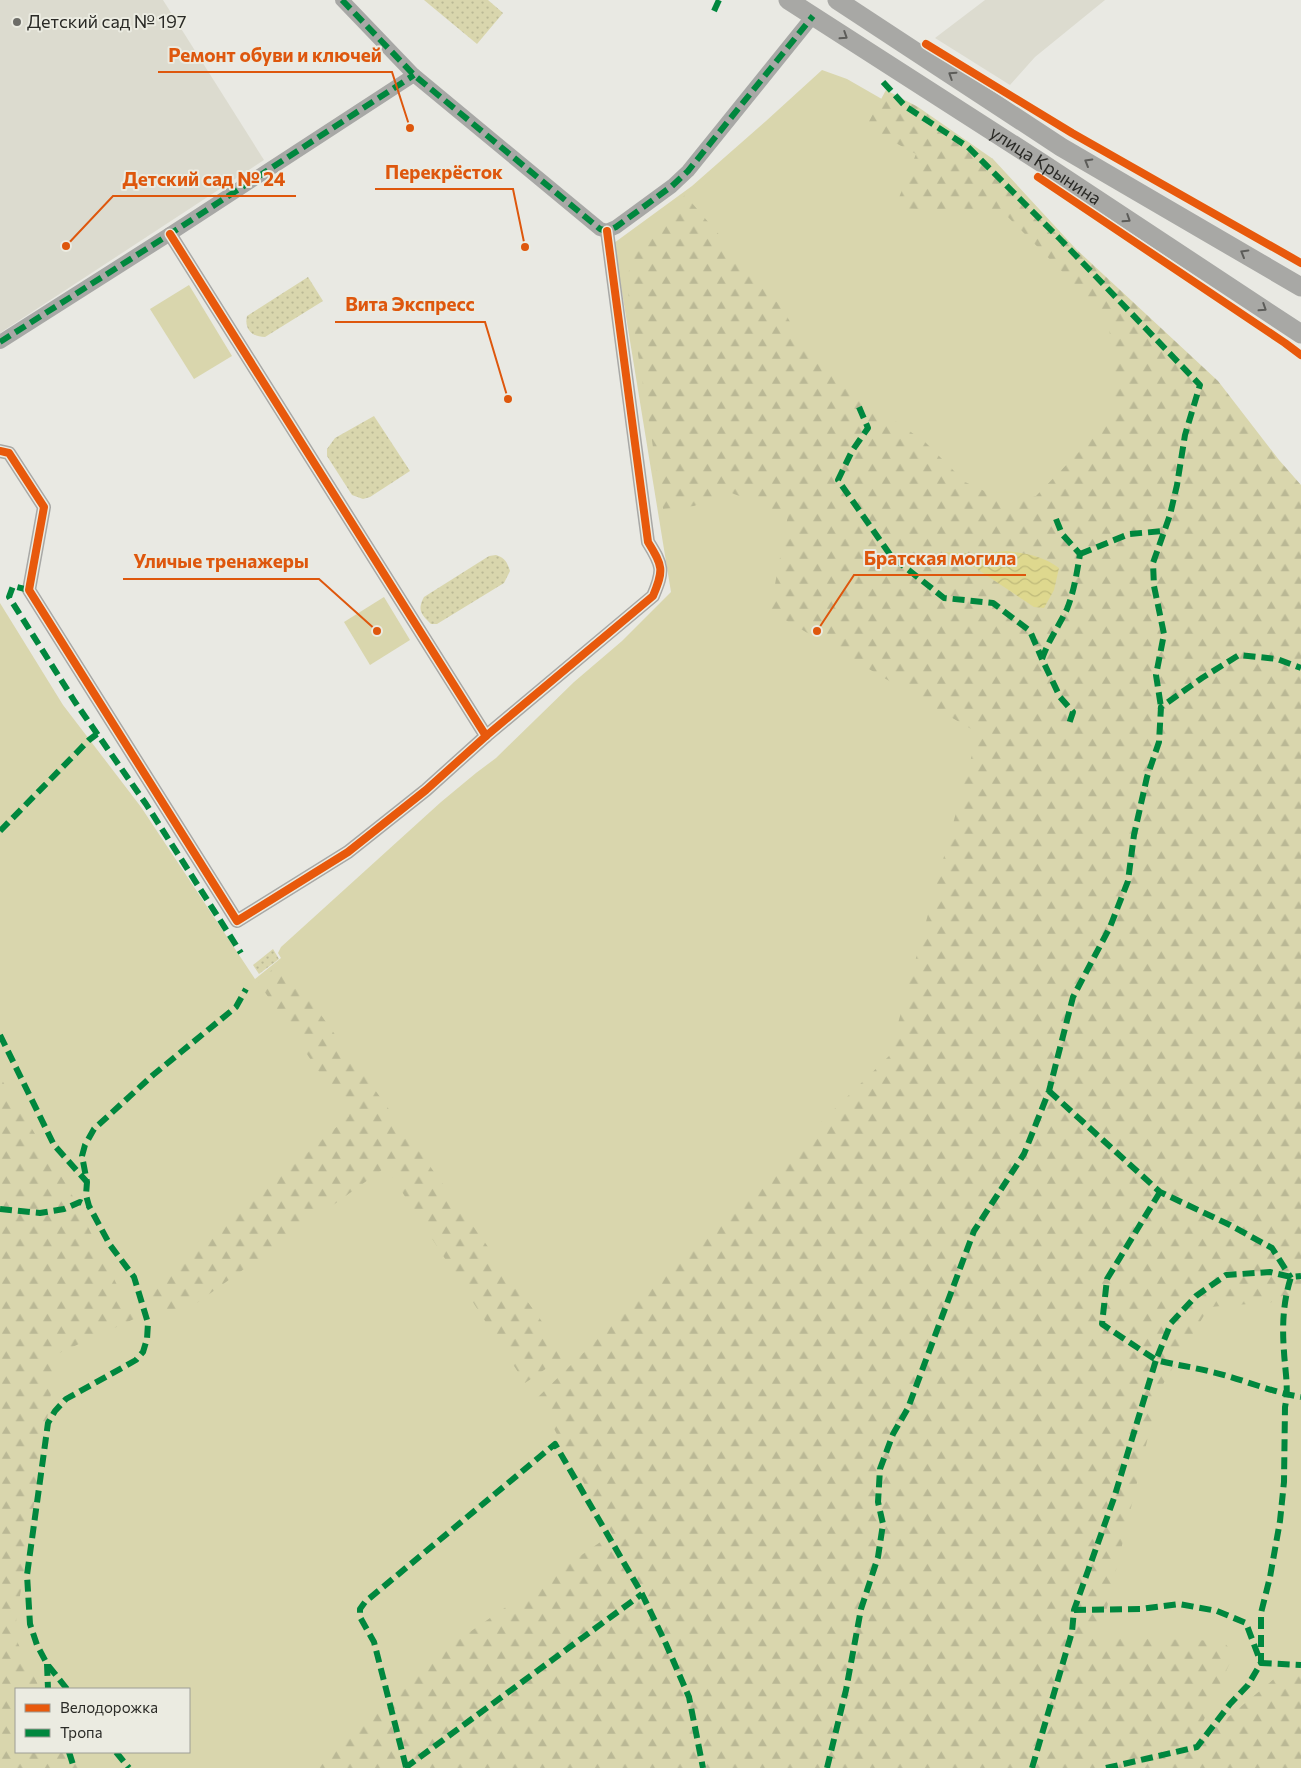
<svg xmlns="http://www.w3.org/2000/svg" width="1301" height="1768" viewBox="0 0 1301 1768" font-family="Commissioner,sans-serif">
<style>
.built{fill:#dcdbcf}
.green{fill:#d9d6ad;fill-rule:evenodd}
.forest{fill:url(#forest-firs);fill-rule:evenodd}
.park{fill:url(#park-dots)}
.water{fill:url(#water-waves)}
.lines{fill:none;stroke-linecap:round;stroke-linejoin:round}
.minor{stroke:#a8a8a6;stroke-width:14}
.secondary{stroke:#a8a8a5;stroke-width:19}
.quiet{stroke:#00873e;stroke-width:6;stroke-dasharray:12 6;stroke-linecap:butt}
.cycleway-casing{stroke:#ebebe1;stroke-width:11}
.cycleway{stroke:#e8590c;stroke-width:8}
.oneway{stroke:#5c5c59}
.poi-dot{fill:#6d6d68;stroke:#ebebe1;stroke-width:2}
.labels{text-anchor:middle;stroke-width:4;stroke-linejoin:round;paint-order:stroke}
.poi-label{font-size:18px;fill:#2a2a26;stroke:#ebebe1;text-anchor:start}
.street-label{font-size:18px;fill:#2a2a26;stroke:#ebebe1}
.leader{fill:none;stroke:#de570d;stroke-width:2}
.callout-dot{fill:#de570d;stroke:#ebebe1;stroke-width:2}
.callout-label{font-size:19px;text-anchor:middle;font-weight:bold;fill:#de570d;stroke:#ebebe1;stroke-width:4;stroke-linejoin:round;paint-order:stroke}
</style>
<defs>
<pattern id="forest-firs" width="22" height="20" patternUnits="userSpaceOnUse" patternTransform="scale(1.25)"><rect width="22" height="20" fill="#d9d6ad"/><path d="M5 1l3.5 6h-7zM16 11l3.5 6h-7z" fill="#bab895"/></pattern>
<pattern id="park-dots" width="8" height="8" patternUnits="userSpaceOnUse" patternTransform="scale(1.25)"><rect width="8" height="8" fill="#d9d6ad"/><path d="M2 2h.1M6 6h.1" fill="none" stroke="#bab895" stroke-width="1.8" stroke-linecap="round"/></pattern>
<pattern id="water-waves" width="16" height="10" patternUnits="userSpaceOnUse" patternTransform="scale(1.25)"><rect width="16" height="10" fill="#ded88e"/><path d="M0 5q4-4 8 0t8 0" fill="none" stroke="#bfba7a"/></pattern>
</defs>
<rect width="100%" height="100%" fill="#e9e9e3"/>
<g class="built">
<path d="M 0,0 L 163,0 L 264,160 L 0,333 Z"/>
<path d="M 985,0 L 1105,0 L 1035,57 L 1010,85 L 935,38 Z"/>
</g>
<g class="green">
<path d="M 822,70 L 847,79 L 941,133 L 1301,509 L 1301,1768 L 0,1768 L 0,603 L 63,705 L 141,807 L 255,979 L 281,958 L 278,953 L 281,947 L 441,802 L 476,773 L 496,758 L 574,682 L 622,641 L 671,592 L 614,243 L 692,186 L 766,121 ZM 16,1689 L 189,1689 L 189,1752 L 16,1752 Z"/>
<path d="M 189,285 L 232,356 L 194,379 L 150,309 Z"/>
<path d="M 384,597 L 410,640 L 370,665 L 344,622 Z"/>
</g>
<g class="forest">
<path d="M 886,90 L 918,107 L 993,159 L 1076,249 L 1218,381 L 1279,460 L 1301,485 L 1301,1300 L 1209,1307 L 1159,1391 L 1100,1637 L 1223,1641 L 1234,1654 L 1191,1748 L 1280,1674 L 1301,1674 L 1301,1768 L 318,1768 L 448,1647 L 612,1534 L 537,1398 L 889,1056 L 978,733 L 770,611 L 788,515 L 729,492 L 694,506 L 663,509 L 626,280 L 638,242 L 685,195 L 782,308 L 800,339 L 841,383 L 925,442 L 965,482 L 1010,503 L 1036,496 L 1114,416 L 1109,319 L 1004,213 L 895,208 L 916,154 L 866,127 ZM 1007,551 L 1059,568 L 1054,590 L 1044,608 L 1034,607 L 971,565 L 946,553 L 976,554 Z"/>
<path d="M 282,961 L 566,1355 L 525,1383 L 386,1167 L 169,1323 L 147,1294 L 349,1116 L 258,982 Z"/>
<path d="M 0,1077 L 69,1189 L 134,1319 L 57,1354 L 14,1635 L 40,1689 L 16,1689 L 16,1752 L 70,1752 L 78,1768 L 0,1768 Z"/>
</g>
<g class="park">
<path d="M 424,0 L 488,0 L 503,13 L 477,44 Z"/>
<path d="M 308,277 L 323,301 L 265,337 C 252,337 244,329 247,316 Z"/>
<path d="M 374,416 L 410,471 L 370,497 L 363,499 L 352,495 L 327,456 L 327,449 L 335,438 Z"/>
<path d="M 496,555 C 505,558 507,562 510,571 L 504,583 L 437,624 L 431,624 C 421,614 417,610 424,597 L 489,556 Z"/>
<path d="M 273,949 L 279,959 L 259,974 L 253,965 Z"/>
</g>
<path class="water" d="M 1007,551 C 1027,554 1043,556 1059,568 L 1054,590 L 1044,608 L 1034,607 L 971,565 L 944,552 L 976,554 Z"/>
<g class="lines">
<g class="minor">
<path d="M 342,0 L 414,75 L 600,229 L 607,231 L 616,227 L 672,186 L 688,171 L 813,16"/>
<path d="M 170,234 L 486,736"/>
<path d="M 0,342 L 170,234 L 414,75"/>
<path d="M 0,451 L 9,453 L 44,507 L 29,590 L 237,921 L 348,852 L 426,790 L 486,736 L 653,596 C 664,570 663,566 648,542 L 607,231"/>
</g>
<g class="secondary">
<path id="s1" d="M 788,0 L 1045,165 L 1301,334"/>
<path d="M 837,0 L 1061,147 L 1301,287"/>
</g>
<g class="quiet">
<path d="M 342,0 L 414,75 L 600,229 L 607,231 L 616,227 L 672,186 L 688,171 L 813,16"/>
<path d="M 714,11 L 719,0"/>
<path d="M 883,82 L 905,106 L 968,147 L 1059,238 L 1200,385 L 1185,435 L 1177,485 L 1170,515 L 1153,563 L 1154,586 L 1164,634 L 1156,675 L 1161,707"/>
<path d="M 0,342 L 170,234 L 414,75"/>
<path d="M 859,407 L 868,428 L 852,451 L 838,480 L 891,556 L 944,598 L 993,603 L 1030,631 L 1042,659"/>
<path d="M 1056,519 L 1062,534 L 1080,554 C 1077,572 1074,592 1067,609 C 1059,626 1048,641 1042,659 L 1060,697 L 1073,712 L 1068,727"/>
<path d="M 1080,554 L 1129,534 L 1164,531"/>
<path d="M 29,590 L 13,586 L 9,597 L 75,702 L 146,804 L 241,953"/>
<path d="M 0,831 L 89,740 L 97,734"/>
<path d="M 0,1035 L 54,1145 L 87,1182"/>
<path d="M 1049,1091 L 1160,1192 L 1230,1225 L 1272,1248 L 1291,1278"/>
<path d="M 1160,1192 L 1107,1279 L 1102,1324 L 1156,1360 L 1171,1323 L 1196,1296 L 1226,1275 L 1270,1272 L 1291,1277"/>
<path d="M 0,1209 L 40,1213 L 64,1209 L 80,1202 L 89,1206"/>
<path d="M 1074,1610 L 1140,1609 L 1179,1604 L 1217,1611 L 1246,1623 L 1261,1663 L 1261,1613 L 1270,1577 L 1280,1521 L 1284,1482 L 1285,1407 C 1289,1389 1285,1370 1284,1352 C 1282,1326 1283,1302 1291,1277 L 1301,1276"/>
<path d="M 47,1664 L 48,1689"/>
<path d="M 67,1689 L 47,1664 L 37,1645 L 30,1624 L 27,1575 L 48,1423 L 55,1411 L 66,1399 L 136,1360 L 143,1352 L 147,1339 L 148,1323 L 134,1277 L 110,1245 L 89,1206 L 86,1195 L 87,1182 L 82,1156 L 85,1145 L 94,1129 L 153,1075 L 236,1007 L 246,989"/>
<path d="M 69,1752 L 74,1768"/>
<path d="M 116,1752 L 129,1768"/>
<path d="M 406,1767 L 374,1642 L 360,1617 L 360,1609 L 365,1602 L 555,1444 L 642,1594 L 666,1644 L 689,1697 L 703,1768"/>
<path d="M 405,1768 L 642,1594"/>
<path d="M 827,1768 L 846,1690 L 861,1609 L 878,1557 L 883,1524 L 878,1502 L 880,1469 L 893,1434 L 908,1408 L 974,1231 L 1024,1154 L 1049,1091 L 1073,997 L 1110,927 L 1128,881 L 1134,835 L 1147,777 L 1159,742 L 1161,707 L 1202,678 L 1239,655 L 1277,659 L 1301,668"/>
<path d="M 1032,1768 L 1072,1632 L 1074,1610 L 1114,1498 L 1156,1360 C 1175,1365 1193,1367 1212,1372 C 1242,1379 1271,1392 1301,1397"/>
<path d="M 1106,1768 L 1197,1747 L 1230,1704 L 1248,1685 L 1261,1663 L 1301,1665"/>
</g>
<defs>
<g id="cycleway">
<path d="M 926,44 L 1072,133 L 1301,263"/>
<path d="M 1038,177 L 1285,343 L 1301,355"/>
<path d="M 170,234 L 486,736"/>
<path d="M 0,451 L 9,453 L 44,507 L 29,590 L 237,921 L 348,852 L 426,790 L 486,736 L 653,596 C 664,570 663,566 648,542 L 607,231"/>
</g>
</defs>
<use href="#cycleway" class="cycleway-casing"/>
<use href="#cycleway" class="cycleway"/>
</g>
<defs><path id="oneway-chevron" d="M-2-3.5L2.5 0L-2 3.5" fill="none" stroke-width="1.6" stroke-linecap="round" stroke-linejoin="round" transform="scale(1.25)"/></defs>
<g class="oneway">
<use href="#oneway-chevron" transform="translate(844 36) rotate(33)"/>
<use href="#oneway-chevron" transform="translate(952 75) rotate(-147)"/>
<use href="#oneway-chevron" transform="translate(1088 162) rotate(-150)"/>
<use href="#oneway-chevron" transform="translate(1127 219) rotate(33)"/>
<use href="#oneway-chevron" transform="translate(1244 253) rotate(-150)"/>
<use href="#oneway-chevron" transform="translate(1263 308) rotate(33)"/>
</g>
<circle class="poi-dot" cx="17" cy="22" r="5"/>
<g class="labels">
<g class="poi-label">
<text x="27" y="28">Детский сад № 197</text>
</g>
<g class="street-label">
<text dy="6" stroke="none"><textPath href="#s1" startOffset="306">улица Крынина</textPath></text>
</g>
</g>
<path class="leader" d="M410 128L392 72H158M525 247L513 189H375M66 246L113 196H296M508 399L485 322H335M817 631L854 575H1026M377 631L319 579H123"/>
<g class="callout-dot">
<circle cx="410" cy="128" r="5"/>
<circle cx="525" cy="247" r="5"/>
<circle cx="66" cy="246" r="5"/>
<circle cx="508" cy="399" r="5"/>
<circle cx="817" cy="631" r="5"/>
<circle cx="377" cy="631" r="5"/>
</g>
<g class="callout-label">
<text x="275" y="62">Ремонт обуви и ключей</text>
<text x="444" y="179">Перекрёсток</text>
<text x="204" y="186">Детский сад № 24</text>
<text x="410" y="311">Вита Экспресс</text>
<text x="940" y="565">Братская могила</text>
<text x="221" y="568">Уличые тренажеры</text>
</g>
<rect x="15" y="1688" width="175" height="65" fill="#ebebe1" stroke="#9e9e96"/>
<rect x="25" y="1704" width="25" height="8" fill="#e8590c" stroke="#9e9e96"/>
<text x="60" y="1713" font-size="15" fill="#2a2a26">Велодорожка</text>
<rect x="25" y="1729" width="25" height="8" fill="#00873e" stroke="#9e9e96"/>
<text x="60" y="1738" font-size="15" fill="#2a2a26">Тропа</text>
</svg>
